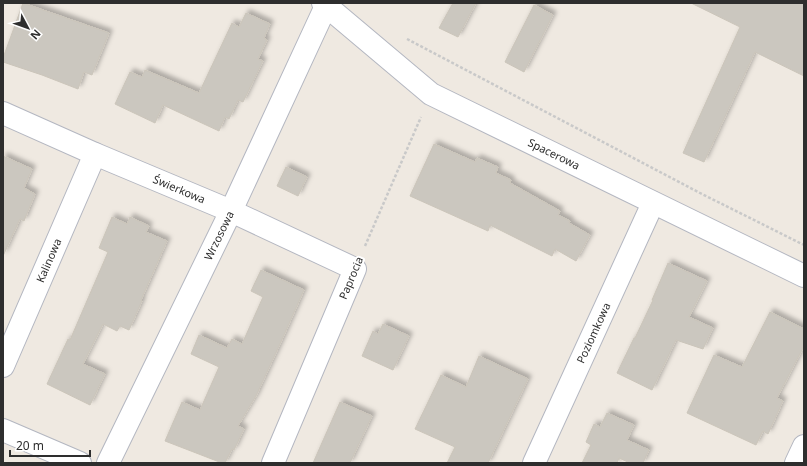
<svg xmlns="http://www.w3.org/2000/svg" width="807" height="466" viewBox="0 0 807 466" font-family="'Noto Sans',sans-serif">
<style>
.building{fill:#cbc7bf;stroke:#cbc5ba;filter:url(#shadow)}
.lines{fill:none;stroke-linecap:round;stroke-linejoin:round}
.minor-casing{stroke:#b4b7c1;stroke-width:24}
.path{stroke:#c9c9c9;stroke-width:2.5;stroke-dasharray:3 2;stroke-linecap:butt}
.minor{stroke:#fff;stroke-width:22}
.labels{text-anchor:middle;stroke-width:4;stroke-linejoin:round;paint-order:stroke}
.street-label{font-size:11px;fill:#2e2e2e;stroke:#fff}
</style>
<defs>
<filter id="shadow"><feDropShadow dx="3.5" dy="-3.5" stdDeviation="2" flood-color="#0004"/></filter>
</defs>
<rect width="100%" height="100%" fill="#efe9e1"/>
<g class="building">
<path d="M 23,3 L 109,33 L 92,75 L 84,72 L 78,89 L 42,75 L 3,62 L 3,58 Z"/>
<path d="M 453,3 L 476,3 L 458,37 L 439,28 Z"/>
<path d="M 691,3 L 804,3 L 804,76 L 755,52 L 704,162 L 683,153 L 740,27 Z"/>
<path d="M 534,5 L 553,15 L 524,72 L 505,62 Z"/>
<path d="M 246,13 L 270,24 L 264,38 L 267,40 L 258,59 L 263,61 L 243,102 L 238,100 L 229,119 L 225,117 L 219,131 L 163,105 L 155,123 L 115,104 L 130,72 L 142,77 L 145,70 L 199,93 L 232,23 L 239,27 Z"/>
<path d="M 434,144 L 475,162 L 477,158 L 498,167 L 496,173 L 511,180 L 510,183 L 560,211 L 558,215 L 570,221 L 569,223 L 590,235 L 576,261 L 555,249 L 552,256 L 490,225 L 488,231 L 410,196 Z"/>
<path d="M 3,156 L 32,169 L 24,188 L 35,194 L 24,221 L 20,219 L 3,256 Z"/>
<path d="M 286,167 L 307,177 L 298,196 L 277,186 Z"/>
<path d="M 112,217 L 127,224 L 130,217 L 149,226 L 146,232 L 167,241 L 141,300 L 142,301 L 129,330 L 120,326 L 117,331 L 103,324 L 83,364 L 105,374 L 90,405 L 47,384 L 68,339 L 70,340 L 108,252 L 99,248 Z"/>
<path d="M 668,263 L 707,281 L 689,317 L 713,328 L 703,349 L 676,340 L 652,390 L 617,373 L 634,338 L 635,338 L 653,300 L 652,300 Z"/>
<path d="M 261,270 L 304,290 L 280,344 L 256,396 L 238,426 L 244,429 L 234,450 L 232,449 L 225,463 L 222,463 L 165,441 L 182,402 L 200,410 L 219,367 L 191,354 L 199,335 L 227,348 L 232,339 L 242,344 L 263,297 L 251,291 Z"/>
<path d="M 770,312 L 804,329 L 804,346 L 777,398 L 783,401 L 768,434 L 763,431 L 756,445 L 687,413 L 714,355 L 742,367 Z"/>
<path d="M 383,324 L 409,336 L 393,370 L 362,356 L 373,331 L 378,334 Z"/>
<path d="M 479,356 L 528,379 L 488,463 L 447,463 L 455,447 L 415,429 L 441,375 L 466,387 Z"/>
<path d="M 340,402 L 372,416 L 350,463 L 313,463 Z"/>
<path d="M 607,413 L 634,425 L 627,440 L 649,450 L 643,463 L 630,463 L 619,458 L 617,463 L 582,463 L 591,445 L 586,442 L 594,424 L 600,427 Z"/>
</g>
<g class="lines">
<defs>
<g id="minor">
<path id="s1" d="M 323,3 L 431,94 L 804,276"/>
<path id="s2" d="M 3,113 L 95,154 L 231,211 L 355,269 L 273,463"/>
<path id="s3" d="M 3,366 L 95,154"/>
<path d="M 3,430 L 80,463"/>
<path id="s4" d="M 108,463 L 231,211 L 326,6"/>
<path id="s5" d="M 534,463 L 653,203"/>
<path d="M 796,463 L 804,446"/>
</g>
</defs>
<use href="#minor" class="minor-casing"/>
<g class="path">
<path d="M 407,39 L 700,193 L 804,245"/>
<path d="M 365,246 L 421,117"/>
</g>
<use href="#minor" class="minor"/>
</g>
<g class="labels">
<g class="street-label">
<text dy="4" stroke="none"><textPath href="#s1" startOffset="278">Spacerowa</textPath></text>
<text dy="4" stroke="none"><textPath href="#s2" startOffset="192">Świerkowa</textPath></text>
<text dy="4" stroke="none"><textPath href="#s4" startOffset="253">Wrzosowa</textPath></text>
<text dy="4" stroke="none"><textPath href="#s3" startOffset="115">Kalinowa</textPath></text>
<text transform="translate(351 278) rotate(-67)" y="4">Paprocia</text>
<text dy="4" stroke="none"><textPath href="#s5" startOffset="143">Poziomkowa</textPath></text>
</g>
</g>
<rect width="807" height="466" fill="none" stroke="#2e2e2e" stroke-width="8"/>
<g transform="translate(28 28) rotate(131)" stroke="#ffffff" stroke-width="3" paint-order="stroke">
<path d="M0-3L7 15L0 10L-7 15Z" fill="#2e2e2e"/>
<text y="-6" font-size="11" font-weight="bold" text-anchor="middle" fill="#2e2e2e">N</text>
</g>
<path d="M10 450v6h80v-6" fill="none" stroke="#2e2e2e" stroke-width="2"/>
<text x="16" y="450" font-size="12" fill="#2e2e2e" stroke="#ffffff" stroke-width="3" paint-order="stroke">20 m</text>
</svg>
